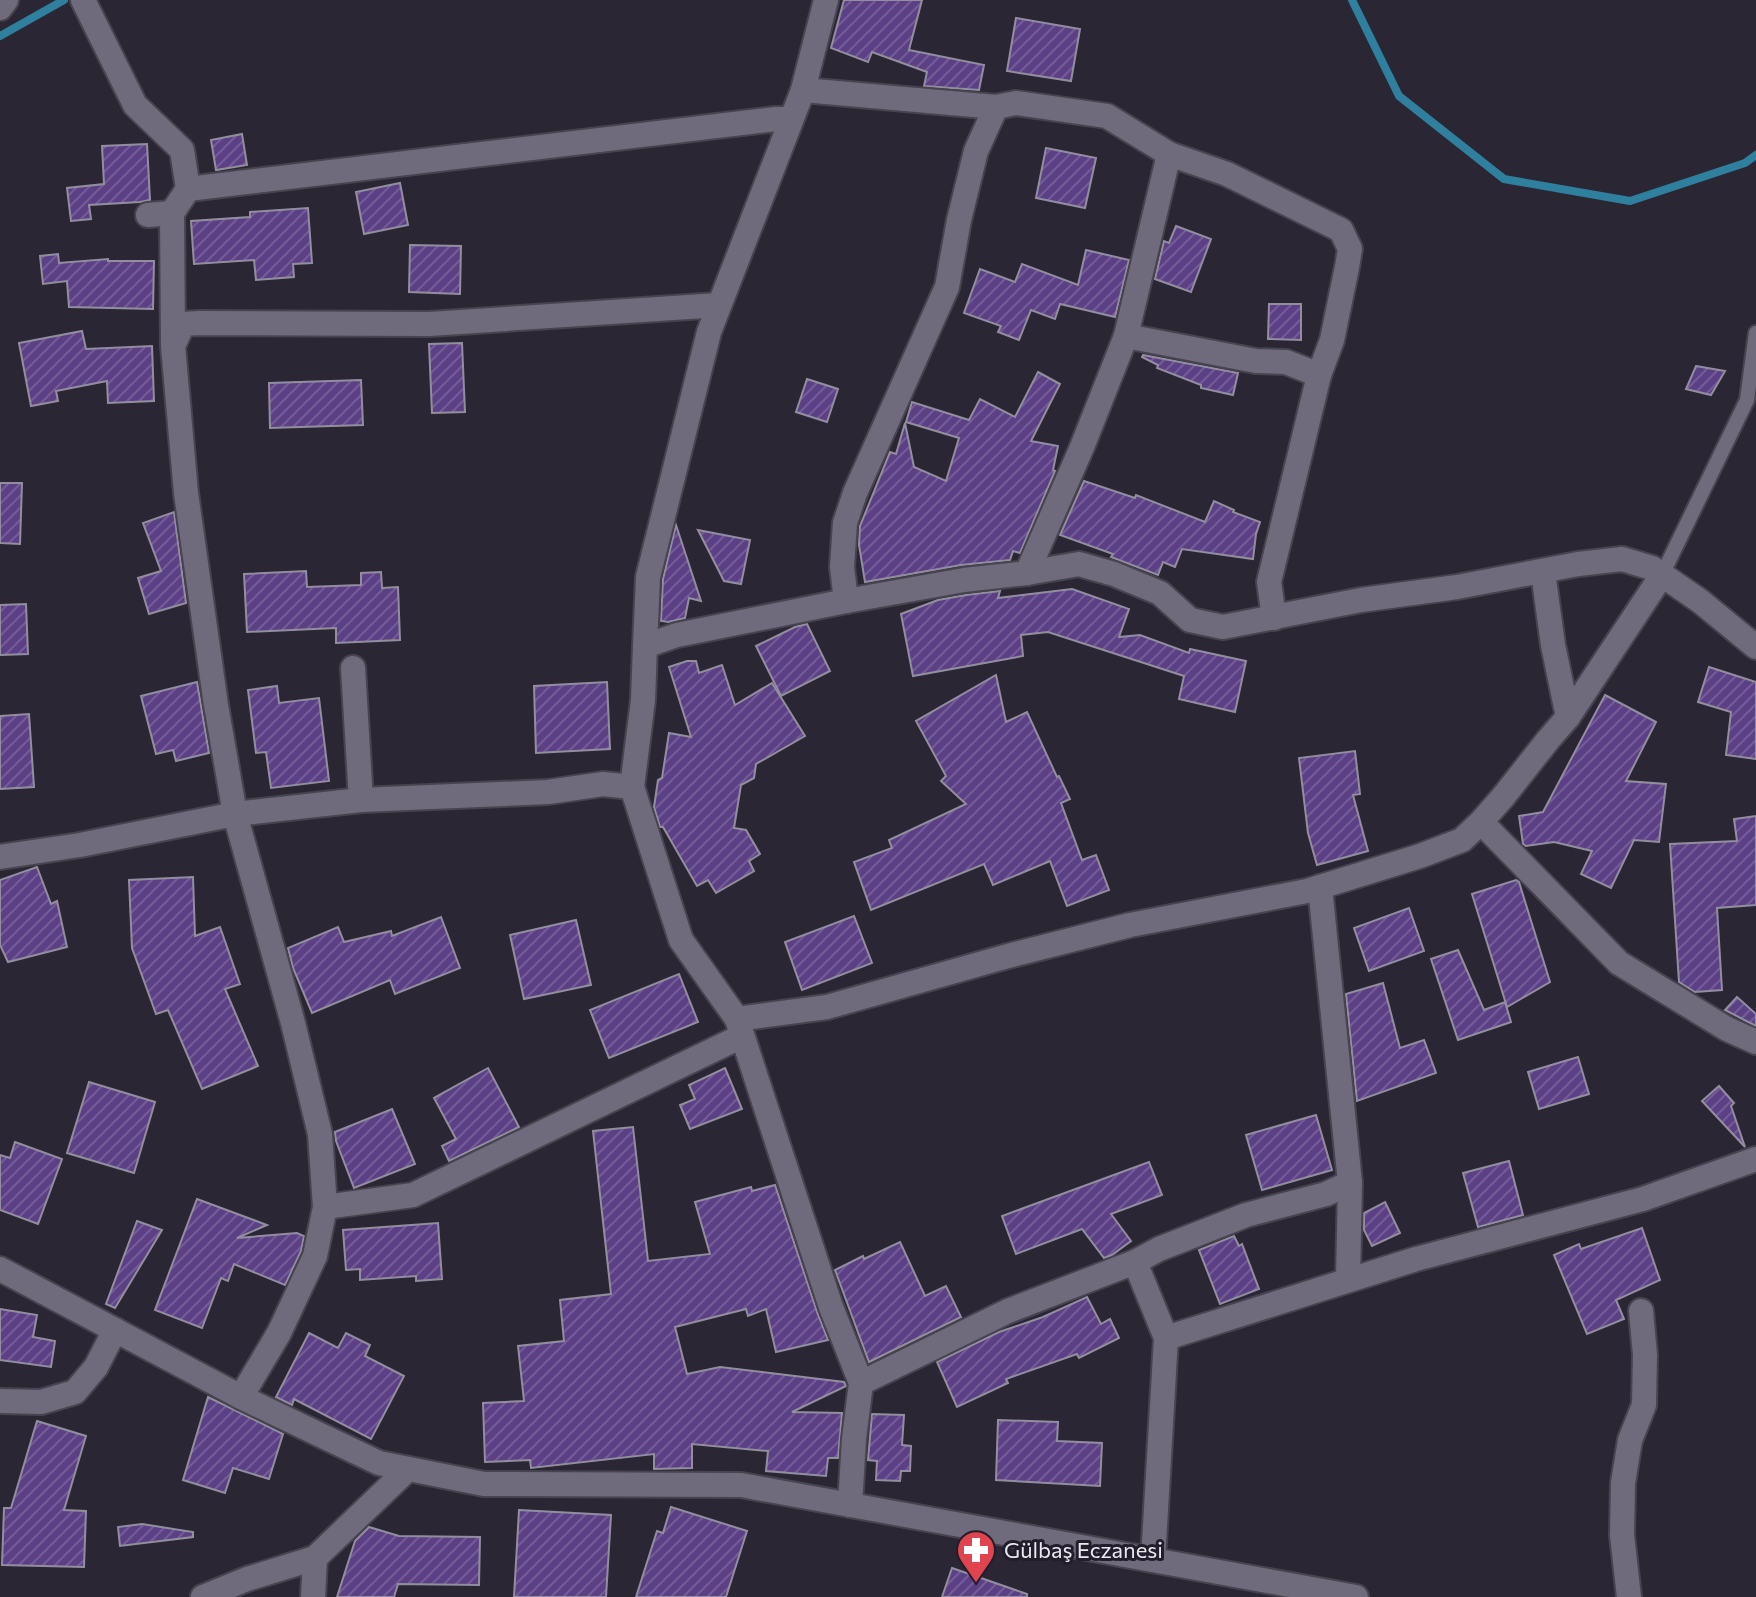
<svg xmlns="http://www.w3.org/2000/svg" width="1756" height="1597" viewBox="0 0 1756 1597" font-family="Commissioner,sans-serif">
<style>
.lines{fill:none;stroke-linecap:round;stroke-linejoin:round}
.stream{stroke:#2e809e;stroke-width:8}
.building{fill:url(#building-hatch);stroke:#938e9f;stroke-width:2}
.lane-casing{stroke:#47434f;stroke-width:18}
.street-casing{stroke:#47434f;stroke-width:28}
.secondary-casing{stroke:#47434f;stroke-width:28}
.lane{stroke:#706b7c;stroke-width:14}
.street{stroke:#706b7c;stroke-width:24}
.secondary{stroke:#706b7c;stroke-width:24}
.labels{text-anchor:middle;stroke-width:6;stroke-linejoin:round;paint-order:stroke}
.poi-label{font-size:22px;fill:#eae7f0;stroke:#211d2a;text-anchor:start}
</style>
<defs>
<pattern id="building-hatch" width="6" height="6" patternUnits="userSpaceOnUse" patternTransform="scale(2)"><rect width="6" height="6" fill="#5b4085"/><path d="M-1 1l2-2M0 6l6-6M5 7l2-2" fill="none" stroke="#735c97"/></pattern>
</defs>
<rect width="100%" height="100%" fill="#2b2634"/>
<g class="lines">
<g class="stream">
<path d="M 1352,0 L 1399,96 L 1504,179 L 1630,201 L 1745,163 L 1756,155"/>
<path d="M 0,36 L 64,0"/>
</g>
</g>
<g class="building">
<path d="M 844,0 L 922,0 L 909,50 L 984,65 L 979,90 L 924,86 L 927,72 L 872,52 L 868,62 L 831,48 Z"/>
<path d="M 1016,18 L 1080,29 L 1071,81 L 1007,71 Z"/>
<path d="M 242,134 L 247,165 L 216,170 L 211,140 Z"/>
<path d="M 147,144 L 150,200 L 140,202 L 89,205 L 91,219 L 71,221 L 67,188 L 104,184 L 102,146 Z"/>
<path d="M 1046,148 L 1096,158 L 1085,208 L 1036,198 Z"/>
<path d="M 400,183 L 408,225 L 364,234 L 356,192 Z"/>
<path d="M 308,208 L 312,263 L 293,264 L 294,277 L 256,280 L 254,260 L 194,264 L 191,221 L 250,217 L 250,212 Z"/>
<path d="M 1176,226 L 1211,239 L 1191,292 L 1155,279 L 1164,241 L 1169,243 Z"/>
<path d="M 410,245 L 461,246 L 460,294 L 409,292 Z"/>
<path d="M 1086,250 L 1129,260 L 1115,317 L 1060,304 L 1055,319 L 1031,310 L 1019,340 L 998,332 L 1001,326 L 964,313 L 980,269 L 1015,282 L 1022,264 L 1078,285 Z"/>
<path d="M 58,254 L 59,263 L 108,259 L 108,261 L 154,261 L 153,309 L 69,307 L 67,281 L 43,284 L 40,256 Z"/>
<path d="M 1269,304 L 1301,304 L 1301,340 L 1268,339 Z"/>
<path d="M 82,331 L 86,349 L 152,346 L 154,401 L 108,403 L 107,381 L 56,391 L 58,401 L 31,406 L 19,343 Z"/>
<path d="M 462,343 L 465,412 L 432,413 L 429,344 Z"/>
<path d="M 1143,355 L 1238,373 L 1233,395 L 1201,388 L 1201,385 L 1157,368 L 1158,365 L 1142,357 Z"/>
<path d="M 1696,366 L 1725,371 L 1711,395 L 1686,389 Z"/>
<path d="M 1038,372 L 1060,384 L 1031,441 L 1058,446 L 1053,470 L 1055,471 L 1020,553 L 1013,551 L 1010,560 L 961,565 L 865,582 L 859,545 L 860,526 L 890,452 L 896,454 L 905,423 L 914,467 L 946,481 L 959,438 L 906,422 L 912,402 L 969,420 L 980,399 L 1015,417 Z"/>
<path d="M 807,379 L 838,389 L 827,422 L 796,412 Z"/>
<path d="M 361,380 L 363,425 L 270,428 L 269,383 Z"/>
<path d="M 1084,481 L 1135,498 L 1136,495 L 1205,522 L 1214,501 L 1234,510 L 1233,512 L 1260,522 L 1256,534 L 1253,559 L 1182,549 L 1175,567 L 1163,562 L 1158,575 L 1111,557 L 1113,554 L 1060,535 Z"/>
<path d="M 0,483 L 22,483 L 20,544 L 0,543 Z"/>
<path d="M 174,512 L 186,603 L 149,614 L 138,578 L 161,571 L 143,523 Z"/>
<path d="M 676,525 L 701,601 L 689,598 L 685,618 L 668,622 L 661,621 L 663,579 Z"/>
<path d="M 698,530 L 750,540 L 741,584 L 724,581 Z"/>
<path d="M 306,571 L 307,587 L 361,585 L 361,573 L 381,572 L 382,588 L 398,587 L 400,640 L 336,643 L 336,628 L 247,632 L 244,574 Z"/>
<path d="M 1072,589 L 1129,609 L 1119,637 L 1140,635 L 1189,653 L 1190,649 L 1246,661 L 1235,712 L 1179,699 L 1184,676 L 1048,632 L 1021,635 L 1023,656 L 913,676 L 901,614 L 938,600 L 966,595 L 1000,591 L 998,598 Z"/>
<path d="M 26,604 L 28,654 L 0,655 L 0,605 Z"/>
<path d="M 807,624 L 830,671 L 781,696 L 756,646 L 795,627 Z"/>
<path d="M 687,661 L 696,661 L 699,673 L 722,665 L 735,705 L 772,683 L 805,736 L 756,764 L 754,778 L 741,785 L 734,828 L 746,830 L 760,854 L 749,861 L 754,871 L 716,893 L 708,880 L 697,886 L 663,827 L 660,827 L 654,807 L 658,780 L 662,778 L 669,733 L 691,737 L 669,667 Z"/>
<path d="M 1709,667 L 1756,682 L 1756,759 L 1726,755 L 1731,712 L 1698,702 Z"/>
<path d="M 996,675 L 1006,722 L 1027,712 L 1057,777 L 1059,776 L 1070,799 L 1061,803 L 1082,860 L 1096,855 L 1109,890 L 1067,906 L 1050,861 L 993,885 L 984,864 L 871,910 L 854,862 L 892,848 L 889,840 L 966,804 L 941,781 L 946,776 L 916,721 Z"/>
<path d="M 197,682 L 209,753 L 176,761 L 173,750 L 156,754 L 141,696 Z"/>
<path d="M 607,682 L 610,749 L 536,753 L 534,686 Z"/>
<path d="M 277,686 L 279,703 L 319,698 L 329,781 L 271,788 L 266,752 L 256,753 L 248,690 Z"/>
<path d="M 1605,695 L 1656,722 L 1626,781 L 1666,784 L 1659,842 L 1634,840 L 1611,888 L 1581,874 L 1592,851 L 1554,842 L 1526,846 L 1523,844 L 1519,816 L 1543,812 Z"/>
<path d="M 29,714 L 34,787 L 0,789 L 0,716 Z"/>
<path d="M 1355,751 L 1360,794 L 1353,795 L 1368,851 L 1317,865 L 1308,833 L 1299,758 Z"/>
<path d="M 1756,816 L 1756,905 L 1717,908 L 1722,990 L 1695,992 L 1679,982 L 1670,844 L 1737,841 L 1734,819 Z"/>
<path d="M 37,867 L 51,904 L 57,901 L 67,947 L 8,962 L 0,945 L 0,880 Z"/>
<path d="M 193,877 L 195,936 L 220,927 L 240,984 L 225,989 L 258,1066 L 202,1089 L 168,1010 L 156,1014 L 132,948 L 129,880 Z"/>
<path d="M 1516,880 L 1519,882 L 1550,982 L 1507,1007 L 1472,894 Z"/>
<path d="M 1409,908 L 1424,951 L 1369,971 L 1354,928 Z"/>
<path d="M 854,916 L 872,963 L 802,990 L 785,942 Z"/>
<path d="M 441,917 L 460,968 L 395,994 L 390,980 L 312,1013 L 293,968 L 288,948 L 338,927 L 344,942 L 391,931 L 392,936 Z"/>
<path d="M 576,920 L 591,985 L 524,999 L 510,935 Z"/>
<path d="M 1458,950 L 1484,1010 L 1505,1002 L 1511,1022 L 1458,1040 L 1431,959 Z"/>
<path d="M 679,974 L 698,1022 L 609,1058 L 590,1010 Z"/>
<path d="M 1383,983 L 1400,1048 L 1424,1040 L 1436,1073 L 1357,1101 L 1346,994 Z"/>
<path d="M 1737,997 L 1756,1014 L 1756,1026 L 1725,1010 Z"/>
<path d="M 1578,1057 L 1589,1094 L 1539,1109 L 1528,1072 Z"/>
<path d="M 488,1068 L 519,1127 L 449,1161 L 442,1146 L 456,1139 L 434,1098 Z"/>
<path d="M 725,1068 L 742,1109 L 690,1129 L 680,1105 L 695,1099 L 689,1085 Z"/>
<path d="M 89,1082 L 155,1102 L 134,1173 L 67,1153 Z"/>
<path d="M 1719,1086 L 1734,1103 L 1731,1106 L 1745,1147 L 1702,1101 Z"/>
<path d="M 392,1109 L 415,1164 L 354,1188 L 336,1141 L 335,1132 Z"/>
<path d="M 1316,1115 L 1332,1170 L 1262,1190 L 1246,1135 Z"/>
<path d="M 633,1127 L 648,1261 L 710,1254 L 695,1202 L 751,1187 L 752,1191 L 775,1185 L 817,1312 L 828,1340 L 776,1352 L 766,1309 L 748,1316 L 746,1309 L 675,1327 L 687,1374 L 720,1367 L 844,1382 L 846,1386 L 792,1412 L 842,1413 L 838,1458 L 828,1458 L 826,1476 L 766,1471 L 768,1451 L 692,1444 L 692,1468 L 654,1469 L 654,1454 L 531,1468 L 530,1460 L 485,1462 L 483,1403 L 524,1401 L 518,1346 L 564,1341 L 560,1300 L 611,1294 L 593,1131 Z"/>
<path d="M 15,1142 L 62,1159 L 38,1224 L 0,1210 L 0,1155 L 10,1158 Z"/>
<path d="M 1509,1161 L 1523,1215 L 1478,1227 L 1463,1173 Z"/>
<path d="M 1149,1162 L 1162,1195 L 1111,1214 L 1131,1241 L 1112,1255 L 1104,1258 L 1082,1229 L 1016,1254 L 1002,1216 Z"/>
<path d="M 197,1199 L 267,1225 L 237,1238 L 297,1233 L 304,1236 L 301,1251 L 285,1285 L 234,1264 L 228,1281 L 221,1278 L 202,1328 L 155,1310 Z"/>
<path d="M 1385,1202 L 1400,1233 L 1372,1246 L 1364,1230 L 1364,1213 Z"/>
<path d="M 137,1221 L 162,1230 L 115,1308 L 106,1304 Z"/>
<path d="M 438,1223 L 442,1279 L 416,1281 L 416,1276 L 360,1280 L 360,1269 L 346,1270 L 343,1230 Z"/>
<path d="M 1642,1228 L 1660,1280 L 1616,1300 L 1624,1319 L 1587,1334 L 1554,1255 L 1579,1244 L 1581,1249 Z"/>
<path d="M 1234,1236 L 1239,1246 L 1242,1244 L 1259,1289 L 1220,1304 L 1199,1250 Z"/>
<path d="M 900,1242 L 925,1296 L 946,1286 L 961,1317 L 869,1362 L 835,1270 L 863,1256 L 864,1259 Z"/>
<path d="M 1087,1297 L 1101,1324 L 1110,1319 L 1119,1338 L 1079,1358 L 1077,1354 L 1006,1379 L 1008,1383 L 957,1407 L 937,1362 L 999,1332 L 1043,1317 Z"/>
<path d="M 0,1309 L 37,1315 L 33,1337 L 55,1341 L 51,1367 L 0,1360 Z"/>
<path d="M 309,1333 L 338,1348 L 346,1333 L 370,1345 L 365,1356 L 404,1376 L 371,1439 L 294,1399 L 292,1405 L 276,1397 Z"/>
<path d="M 208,1397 L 283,1434 L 269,1479 L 233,1468 L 225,1493 L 183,1480 Z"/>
<path d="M 872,1414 L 904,1415 L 902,1445 L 911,1446 L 910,1471 L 901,1471 L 900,1481 L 876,1480 L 877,1461 L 868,1460 Z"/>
<path d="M 998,1420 L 1058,1422 L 1057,1441 L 1102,1443 L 1100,1486 L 996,1480 Z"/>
<path d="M 37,1421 L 86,1436 L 64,1510 L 86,1511 L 84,1567 L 2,1565 L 4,1508 L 11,1508 Z"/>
<path d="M 671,1507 L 747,1531 L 726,1597 L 636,1597 L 657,1531 L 663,1533 Z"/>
<path d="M 519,1510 L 611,1515 L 606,1597 L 514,1597 Z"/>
<path d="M 142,1524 L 193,1532 L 193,1537 L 120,1546 L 118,1527 Z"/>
<path d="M 369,1527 L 399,1536 L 480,1537 L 479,1585 L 398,1584 L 394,1597 L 337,1597 L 355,1541 Z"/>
<path d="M 952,1568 L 1027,1594 L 1027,1597 L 942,1597 Z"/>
</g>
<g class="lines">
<defs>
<path id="lane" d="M 1662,575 L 1747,400 L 1756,333"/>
<g id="street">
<path d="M 83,0 L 135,105 L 182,150 L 188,189 L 776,119 L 791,119"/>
<path d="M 0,8 L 6,0"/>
<path d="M 803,90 L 996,107"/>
<path d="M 148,215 L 172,213"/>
<path d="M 1126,336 L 1256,361 L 1286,362 L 1319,375"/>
<path d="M 173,343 L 172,213 L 188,189"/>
<path d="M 1543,572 L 1553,645 L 1568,717"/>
<path d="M 1027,573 L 1082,447 L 1126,336 L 1169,154"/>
<path d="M 846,601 L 842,567 L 845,523 L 855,493 L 947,287 L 959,220 L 976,151 L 996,107 L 1016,103 L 1107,116 L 1169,154 L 1227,174 L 1341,230 L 1350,249 L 1347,267 L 1332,340 L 1319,375 L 1269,582 L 1274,618"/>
<path d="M 645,646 L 648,577 L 709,332 L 803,90 L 826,0"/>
<path d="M 353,668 L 361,800"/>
<path d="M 632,787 L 681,940 L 737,1019 L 831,1307 L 861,1383 L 854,1439 L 850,1505"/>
<path d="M 1481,822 L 1619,963 L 1727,1029 L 1756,1042"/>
<path d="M 0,857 L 80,845 L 235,814 L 361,800 L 548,792 L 603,784 L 632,787 L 643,700 L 645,646 L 677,635 L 846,601 L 964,580 L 1027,573 L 1079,564 L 1114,574 L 1160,593 L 1190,620 L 1223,627 L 1361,600 L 1457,587 L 1578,564 L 1622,559 L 1652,568 L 1700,601 L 1756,647"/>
<path d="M 1320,887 L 1350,1183 L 1348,1280"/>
<path d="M 737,1019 L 827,1007 L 1008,956 L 1130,925 L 1307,891 L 1420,856 L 1462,840 L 1481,822 L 1503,797 L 1548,740 L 1568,717 L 1662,575"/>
<path d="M 325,1207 L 413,1195 L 742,1036"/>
<path d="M 1135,1262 L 1166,1338 L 1153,1560"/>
<path d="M 1166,1338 L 1416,1259 L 1643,1199 L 1756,1159"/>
<path d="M 861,1383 L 1008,1311 L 1135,1262 L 1159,1249 L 1246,1215 L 1326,1194 L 1350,1183"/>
<path d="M 241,1397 L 279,1333 L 315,1256 L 325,1207 L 320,1134 L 293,1023 L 235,814 L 216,705 L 186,493 L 173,346 L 183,324 L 199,323 L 429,324 L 719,305"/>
<path d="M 0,1401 L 41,1402 L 75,1392 L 96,1367 L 115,1330"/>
<path d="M 203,1597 L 247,1579 L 315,1558 L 408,1469"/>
<path d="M 313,1597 L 315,1558"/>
<path d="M 1629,1597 L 1622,1535 L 1623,1483 L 1630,1440 L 1644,1405 L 1645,1355 L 1641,1311"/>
</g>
<path id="secondary" d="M 0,1269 L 241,1397 L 379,1463 L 484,1484 L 741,1485 L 1356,1597"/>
</defs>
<use href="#lane" class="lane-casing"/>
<use href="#street" class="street-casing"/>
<use href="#secondary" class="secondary-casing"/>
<use href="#lane" class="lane"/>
<use href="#street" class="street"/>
<use href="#secondary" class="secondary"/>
</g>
<defs>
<symbol id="pharmacy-pin" viewBox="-11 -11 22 30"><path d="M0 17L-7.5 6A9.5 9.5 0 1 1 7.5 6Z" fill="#e0444e" stroke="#211d2a"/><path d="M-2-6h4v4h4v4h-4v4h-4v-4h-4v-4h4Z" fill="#fff"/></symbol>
</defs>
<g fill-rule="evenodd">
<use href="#pharmacy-pin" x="954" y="1528" width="44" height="60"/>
</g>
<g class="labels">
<g class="poi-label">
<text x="1004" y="1558">Gülbaş Eczanesi</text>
</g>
</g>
</svg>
